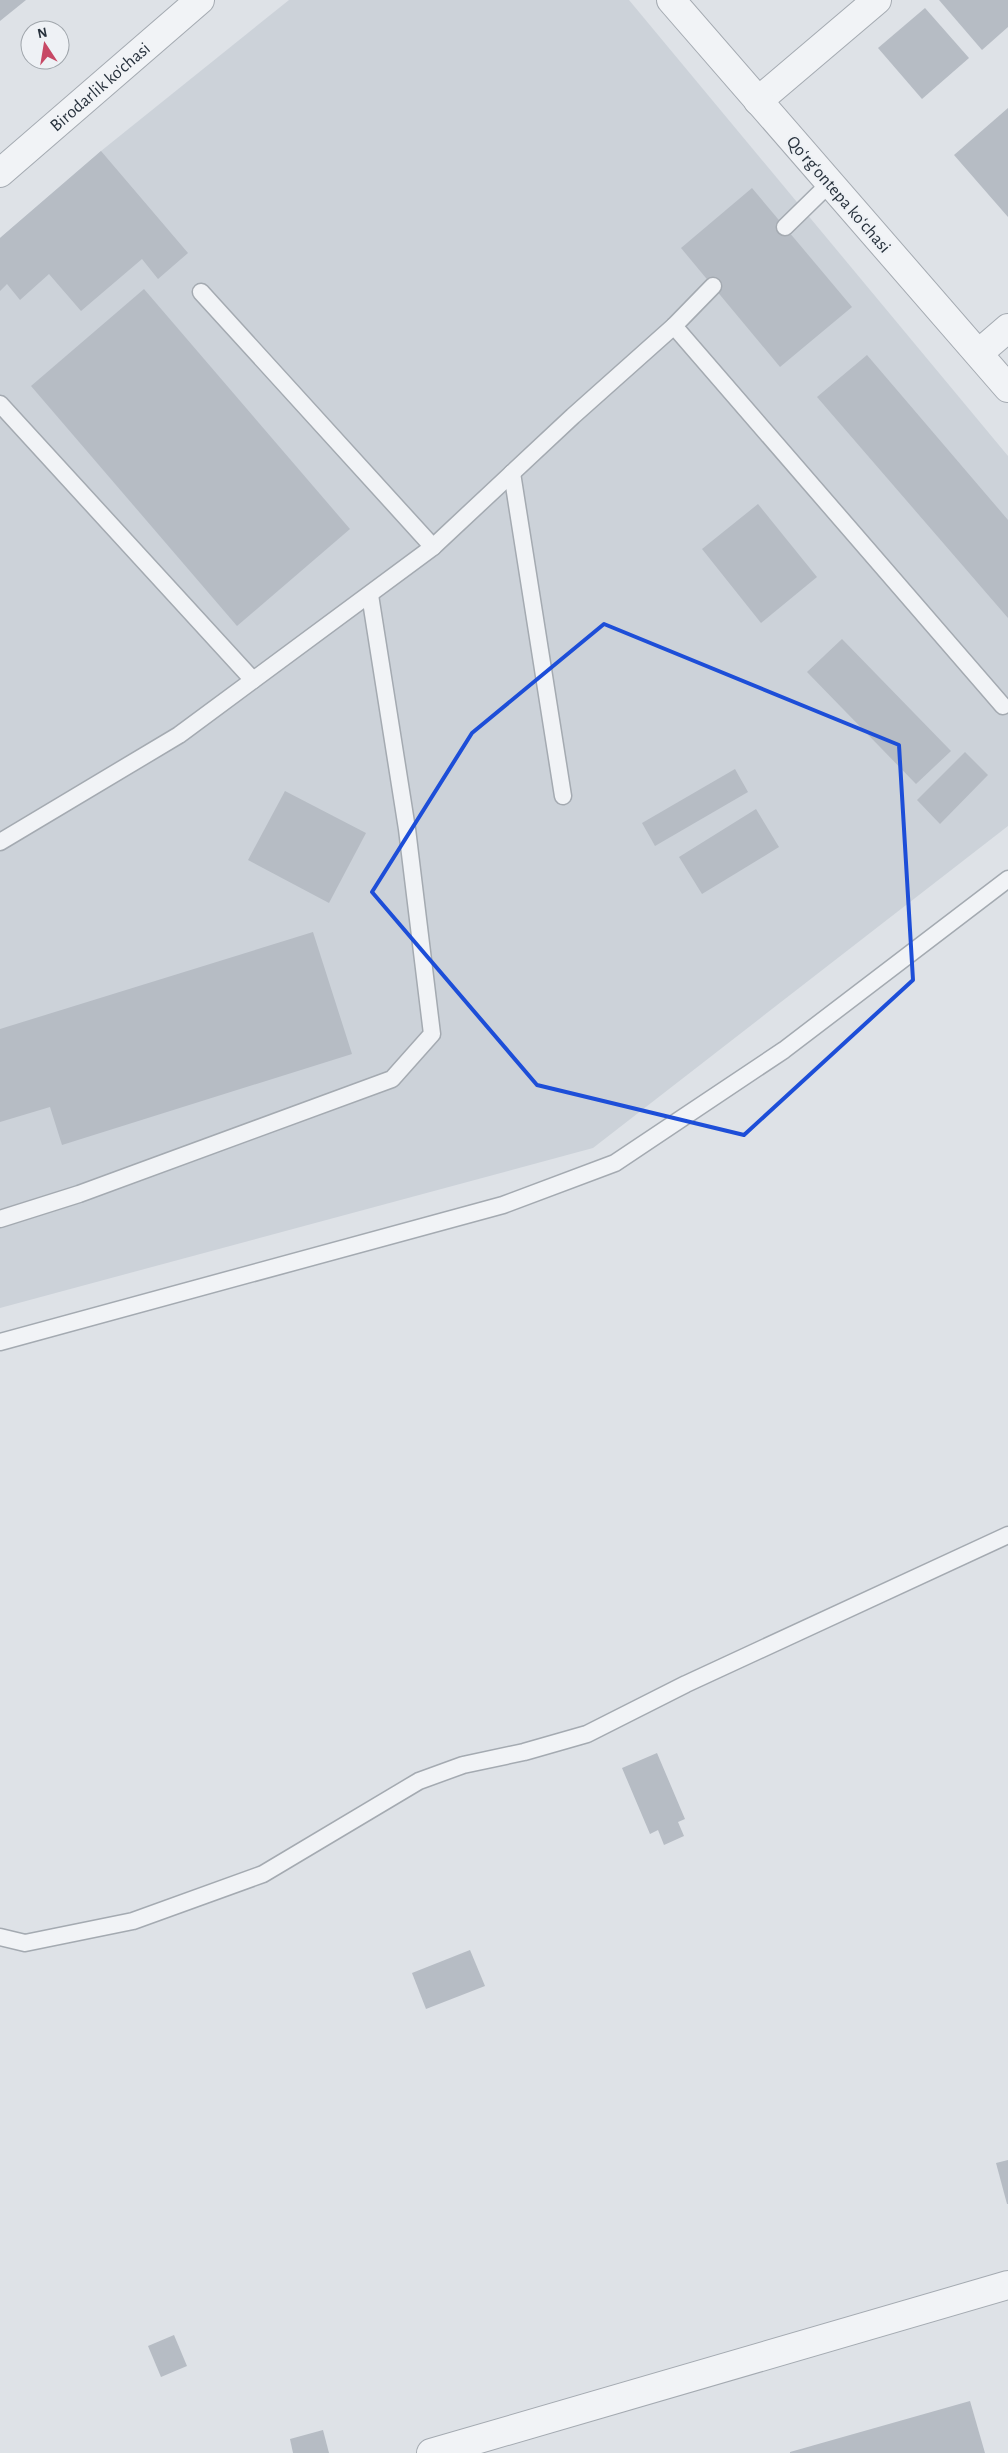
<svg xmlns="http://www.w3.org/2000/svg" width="1008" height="2453" viewBox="0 0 1008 2453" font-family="'Alegreya Sans',sans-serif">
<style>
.built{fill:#ccd2d9}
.building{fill:#b6bcc4}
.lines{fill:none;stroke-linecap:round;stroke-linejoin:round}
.service-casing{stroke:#a4aab1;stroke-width:19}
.minor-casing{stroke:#a4aab1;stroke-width:30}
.tertiary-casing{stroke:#a4aab1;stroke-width:30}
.service{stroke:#f1f3f6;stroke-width:16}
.minor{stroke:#f1f3f6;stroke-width:28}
.tertiary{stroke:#f1f3f6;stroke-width:28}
.marked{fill:none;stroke:#1d4ed8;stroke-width:4;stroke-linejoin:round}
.labels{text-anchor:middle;stroke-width:4;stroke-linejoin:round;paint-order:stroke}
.street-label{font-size:18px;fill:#28323d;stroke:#eef1f5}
</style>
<rect width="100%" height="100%" fill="#dee2e7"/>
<path class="built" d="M 289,0 L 629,0 L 1008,456 L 1008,826 L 593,1148 L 0,1308 L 0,238 L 101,151 Z"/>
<g class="building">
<path d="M 0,0 L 26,0 L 0,21 Z"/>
<path d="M 939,0 L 1008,0 L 1008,27 L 982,50 Z"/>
<path d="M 925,8 L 969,58 L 922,99 L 878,48 Z"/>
<path d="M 1008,108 L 1008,217 L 954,155 Z"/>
<path d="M 101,151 L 188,253 L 158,279 L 142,259 L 81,311 L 49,274 L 20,300 L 7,284 L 0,291 L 0,238 Z"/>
<path d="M 752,188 L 852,307 L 780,367 L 681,248 Z"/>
<path d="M 144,289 L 350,529 L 237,626 L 31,386 Z"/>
<path d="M 867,355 L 1008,520 L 1008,618 L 817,397 Z"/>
<path d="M 758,504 L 817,577 L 761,623 L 702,549 Z"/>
<path d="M 842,639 L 951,751 L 916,784 L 807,672 Z"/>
<path d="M 965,752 L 988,775 L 940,824 L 917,800 Z"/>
<path d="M 735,769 L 748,792 L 655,846 L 642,823 Z"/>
<path d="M 285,791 L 366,833 L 329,903 L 248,860 Z"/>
<path d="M 756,809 L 779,847 L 702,894 L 679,857 Z"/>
<path d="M 313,932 L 352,1054 L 62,1145 L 50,1107 L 0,1122 L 0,1029 Z"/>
<path d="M 657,1753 L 685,1819 L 678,1822 L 684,1836 L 664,1845 L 658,1830 L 650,1834 L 622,1768 Z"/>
<path d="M 470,1950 L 485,1986 L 426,2009 L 412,1973 Z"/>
<path d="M 1008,2160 L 1008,2204 L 1007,2204 L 996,2163 Z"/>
<path d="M 174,2335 L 187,2366 L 161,2377 L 148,2346 Z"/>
<path d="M 970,2401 L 985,2453 L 790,2453 L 790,2452 Z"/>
<path d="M 323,2430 L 329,2453 L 293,2453 L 290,2439 Z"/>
</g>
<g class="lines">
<defs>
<g id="service">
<path d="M 785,227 L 829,184"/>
<path d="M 201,292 L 433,547"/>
<path d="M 674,326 L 1003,706"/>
<path d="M 0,404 L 253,680"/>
<path d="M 512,473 L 563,796"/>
<path d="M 0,842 L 179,735 L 433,547 L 573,416 L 674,326 L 713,286"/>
<path d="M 0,1219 L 79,1194 L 392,1079 L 432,1034 L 407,829 L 370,595"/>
<path d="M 0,1342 L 503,1205 L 615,1163 L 784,1050 L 1008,879"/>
<path d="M 0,1937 L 25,1943 L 133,1921 L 263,1874 L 419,1781 L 463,1765 L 524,1752 L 587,1734 L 686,1684 L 1008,1535"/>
</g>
<g id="minor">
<path d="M 758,101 L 877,0"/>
<path id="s1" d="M 0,173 L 200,0"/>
<path d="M 979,353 L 1008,328"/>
<path d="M 431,2453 L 1008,2285"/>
</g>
<path id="tertiary" d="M 671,0 L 1008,388"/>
</defs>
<use href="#service" class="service-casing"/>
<use href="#minor" class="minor-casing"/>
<use href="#tertiary" class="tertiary-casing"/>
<use href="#service" class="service"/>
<use href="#minor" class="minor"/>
<use href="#tertiary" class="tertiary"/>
</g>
<path class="marked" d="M 604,624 L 899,745 L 913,980 L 744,1135 L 537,1085 L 372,892 L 472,733 Z"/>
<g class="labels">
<g class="street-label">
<text dy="6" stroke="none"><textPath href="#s1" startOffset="132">Birodarlik ko'chasi</textPath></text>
<text transform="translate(839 194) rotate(49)" y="6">Qoʻrgʻontepa koʻchasi</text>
</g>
</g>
<g transform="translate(45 45) rotate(348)"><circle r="24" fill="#eef1f5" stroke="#9fa5ab"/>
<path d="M0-4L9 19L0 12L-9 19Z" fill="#c74865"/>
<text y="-8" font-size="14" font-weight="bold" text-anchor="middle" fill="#28323d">N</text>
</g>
</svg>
